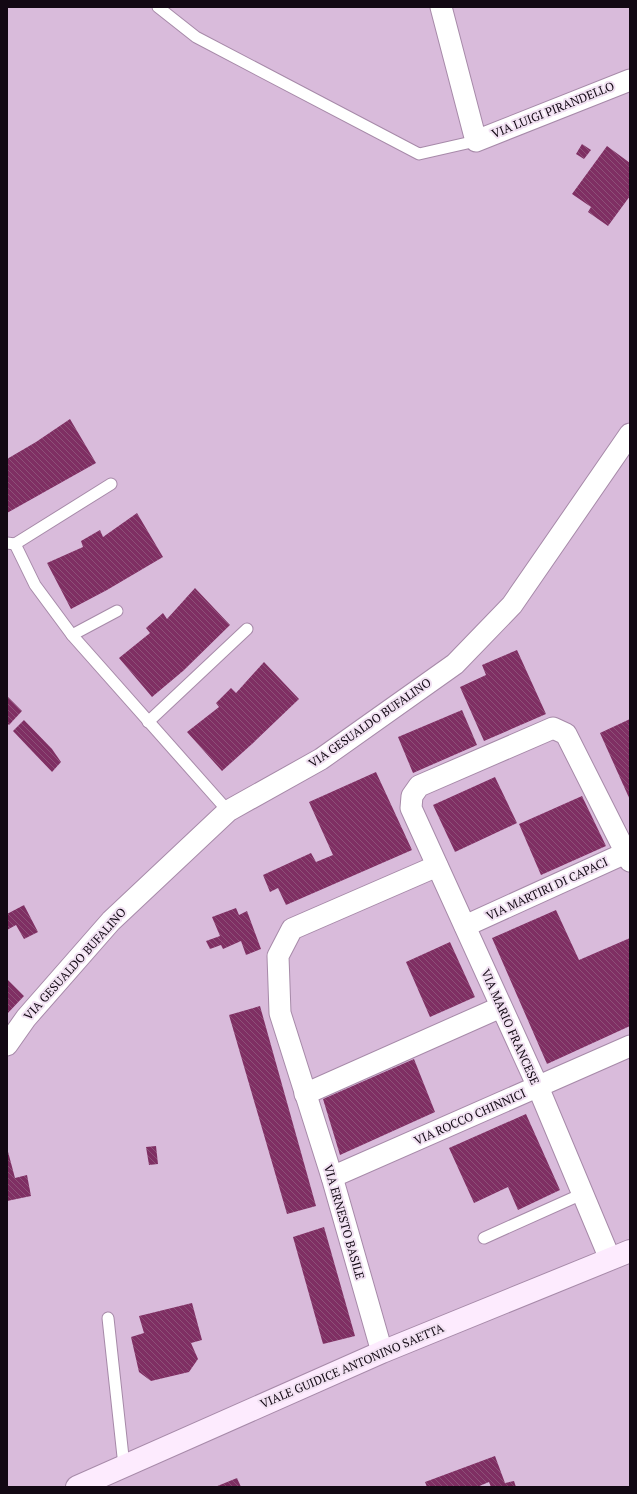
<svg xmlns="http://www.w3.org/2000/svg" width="637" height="1494" viewBox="0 0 637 1494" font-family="'PT Serif',serif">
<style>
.building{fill:url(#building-back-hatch)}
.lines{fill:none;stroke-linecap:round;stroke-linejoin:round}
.lane-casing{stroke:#a78aa9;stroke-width:13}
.street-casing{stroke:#a78aa9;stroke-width:23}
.secondary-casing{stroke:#a78aa9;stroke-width:24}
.lane{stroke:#fff;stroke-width:11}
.street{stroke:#fff;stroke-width:21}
.secondary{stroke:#fdebfe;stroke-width:22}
.labels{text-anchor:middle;stroke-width:4;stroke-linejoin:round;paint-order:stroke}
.street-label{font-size:12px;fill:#120813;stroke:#f1e1f2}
</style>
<defs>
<pattern id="building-back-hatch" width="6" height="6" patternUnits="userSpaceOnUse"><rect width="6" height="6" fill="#7f2f63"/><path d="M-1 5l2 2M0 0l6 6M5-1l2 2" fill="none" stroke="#8d5078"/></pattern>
</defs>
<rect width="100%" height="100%" fill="#d9bbdb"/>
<g class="building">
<path d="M 582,144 L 591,150 L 584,159 L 576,154 Z"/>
<path d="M 607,146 L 630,163 L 630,196 L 608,226 L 588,212 L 591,207 L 572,194 Z"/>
<path d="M 70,419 L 96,463 L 7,513 L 7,459 L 36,442 Z"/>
<path d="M 137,513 L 163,557 L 107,590 L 71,609 L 47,563 L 83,547 L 81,541 L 100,530 L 103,537 Z"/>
<path d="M 195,588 L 230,625 L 183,671 L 152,697 L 119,658 L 150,633 L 146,628 L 163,613 L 167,619 Z"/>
<path d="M 517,650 L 546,714 L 484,741 L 460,687 L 486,675 L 482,665 Z"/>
<path d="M 264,662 L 299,699 L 252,744 L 222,771 L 187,732 L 219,707 L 216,703 L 231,688 L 236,693 Z"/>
<path d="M 7,696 L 22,711 L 9,725 L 7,723 Z"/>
<path d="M 462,710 L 477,745 L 413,773 L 398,737 Z"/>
<path d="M 630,719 L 630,800 L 600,733 Z"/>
<path d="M 24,720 L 52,749 L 61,762 L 52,772 L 13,731 Z"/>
<path d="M 376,772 L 412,850 L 286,905 L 278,888 L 270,892 L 263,875 L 311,853 L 316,862 L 333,855 L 309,802 Z"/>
<path d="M 495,777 L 517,823 L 455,852 L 433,805 Z"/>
<path d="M 582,796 L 606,846 L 541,875 L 519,824 Z"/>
<path d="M 24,905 L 38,932 L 24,939 L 16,925 L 7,930 L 7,914 Z"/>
<path d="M 236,908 L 239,915 L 247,911 L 261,949 L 246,955 L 241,941 L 223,949 L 221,945 L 210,949 L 206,941 L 220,936 L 212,917 Z"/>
<path d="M 556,910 L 579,960 L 630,938 L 630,1026 L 547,1064 L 492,938 Z"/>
<path d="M 450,942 L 475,997 L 430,1017 L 406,962 Z"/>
<path d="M 7,979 L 24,996 L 7,1014 Z"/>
<path d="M 260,1006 L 316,1206 L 287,1214 L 229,1015 Z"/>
<path d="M 414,1059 L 435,1112 L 340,1155 L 323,1099 Z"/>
<path d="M 526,1114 L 560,1190 L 518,1210 L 508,1187 L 474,1203 L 449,1148 Z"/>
<path d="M 156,1146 L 158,1164 L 149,1165 L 146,1147 Z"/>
<path d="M 7,1148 L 15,1178 L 27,1175 L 31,1196 L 7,1201 Z"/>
<path d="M 324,1227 L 355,1336 L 323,1344 L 293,1237 Z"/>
<path d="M 192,1303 L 202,1340 L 191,1343 L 198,1359 L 189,1372 L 151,1381 L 139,1372 L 131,1337 L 144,1333 L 139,1316 Z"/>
<path d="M 495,1456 L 505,1483 L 514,1481 L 516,1487 L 491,1487 L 489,1482 L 477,1487 L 427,1487 L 425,1482 Z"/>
<path d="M 237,1478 L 241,1487 L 215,1487 Z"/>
</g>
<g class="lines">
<defs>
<g id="lane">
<path d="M 158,7 L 196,37 L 419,154 L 476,141"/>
<path d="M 7,543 L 15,544 L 111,484"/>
<path d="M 15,544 L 35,585 L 72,635 L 228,811"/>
<path d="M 72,635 L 117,611"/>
<path d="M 148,722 L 247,629"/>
<path d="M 484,1238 L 582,1194"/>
<path d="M 108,1318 L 124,1466"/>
</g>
<g id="street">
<path d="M 441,7 L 476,141 L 630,80"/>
<path d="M 465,926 L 630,851"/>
<path d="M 7,1045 L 26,1018 L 111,921 L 228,811 L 321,759 L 455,664 L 512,605 L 630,434"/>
<path d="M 305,1094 L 501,1007"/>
<path d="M 332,1177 L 630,1046"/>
<path d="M 610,1259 L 538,1087 L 411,808 L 412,796 L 419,786 L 553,728 L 566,734 L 630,861"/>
<path d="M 382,1352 L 332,1177 L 280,1013 L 278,956 L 292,929 L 437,866"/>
</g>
<path id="secondary" d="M 77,1487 L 382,1352 L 630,1251"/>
</defs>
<use href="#lane" class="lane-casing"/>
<use href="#street" class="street-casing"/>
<use href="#secondary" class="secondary-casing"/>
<use href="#lane" class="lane"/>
<use href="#street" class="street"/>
<use href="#secondary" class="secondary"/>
</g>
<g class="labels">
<g class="street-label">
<text transform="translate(553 110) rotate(-22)" y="4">VIA LUIGI PIRANDELLO</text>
<text transform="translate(370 723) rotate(-35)" y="4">VIA GESUALDO BUFALINO</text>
<text transform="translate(547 889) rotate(-25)" y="4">VIA MARTIRI DI CAPACI</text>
<text transform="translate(75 964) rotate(-48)" y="4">VIA GESUALDO BUFALINO</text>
<text transform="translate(510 1027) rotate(66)" y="4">VIA MARIO FRANCESE</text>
<text transform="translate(470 1117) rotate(-24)" y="4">VIA ROCCO CHINNICI</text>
<text transform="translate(344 1222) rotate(74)" y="4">VIA ERNESTO BASILE</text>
<text transform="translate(352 1366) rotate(-23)" y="4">VIALE GUIDICE ANTONINO SAETTA</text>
</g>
</g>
<rect width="637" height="1494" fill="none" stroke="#120813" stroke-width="16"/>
</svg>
